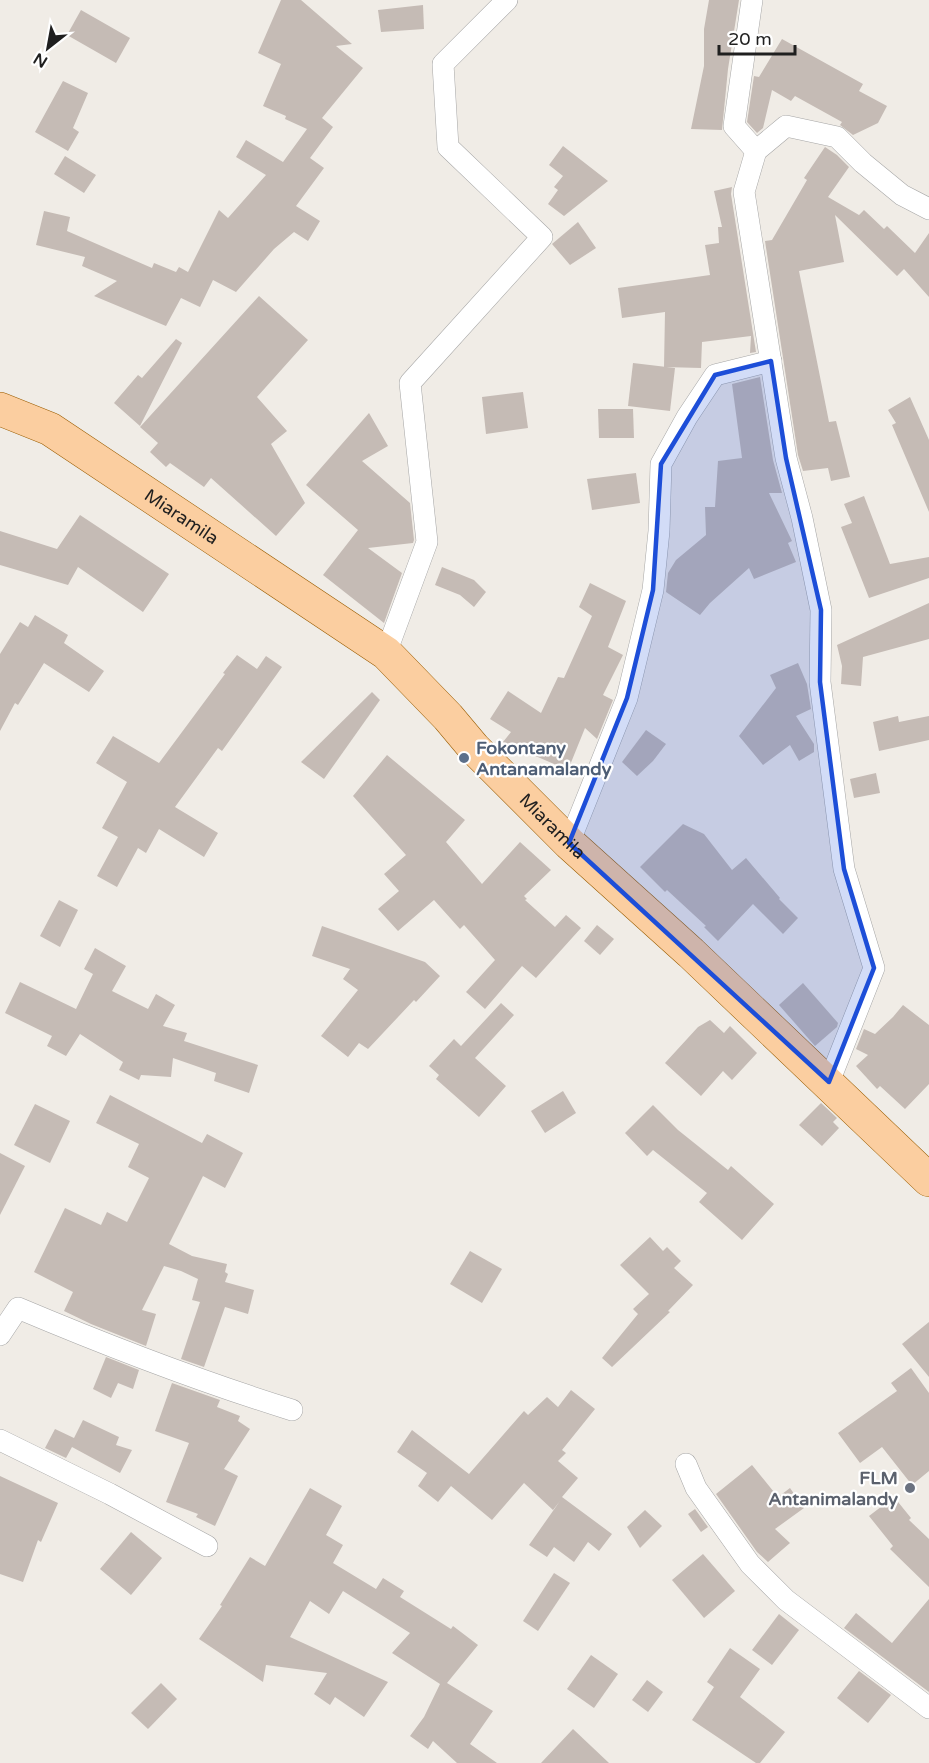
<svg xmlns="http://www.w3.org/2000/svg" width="929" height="1763" viewBox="0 0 929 1763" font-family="'Varela Round',sans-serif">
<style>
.building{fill:#c5bbb5}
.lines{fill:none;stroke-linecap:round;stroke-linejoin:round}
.minor-casing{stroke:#a6a6a6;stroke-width:22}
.primary-casing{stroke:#9a5d01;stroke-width:34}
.minor{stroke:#fff;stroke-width:21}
.primary{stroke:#fbcea0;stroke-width:33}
.marked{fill:#1d4ed8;fill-opacity:0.2;stroke:#1d4ed8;stroke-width:4.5;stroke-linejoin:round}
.service-dot{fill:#5c6f8a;stroke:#fff;stroke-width:2}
.worship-dot{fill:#6b7280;stroke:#fff;stroke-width:2}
.labels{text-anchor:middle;stroke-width:4.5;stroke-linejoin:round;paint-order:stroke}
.street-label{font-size:18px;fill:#1f1f1f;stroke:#fff}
.service-label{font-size:18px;font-weight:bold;fill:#4e5e75;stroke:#fff;text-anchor:start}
.worship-label{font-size:18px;font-weight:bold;fill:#5b616d;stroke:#fff;text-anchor:end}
</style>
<rect width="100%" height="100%" fill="#f0ece6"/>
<g class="building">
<path d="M 281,0 L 301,0 L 352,44 L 336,46 L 363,68 L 322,118 L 333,127 L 310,158 L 324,168 L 296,206 L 320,221 L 308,241 L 294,232 L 274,249 L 236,292 L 213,280 L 200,307 L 181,298 L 166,326 L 94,296 L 117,281 L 82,266 L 85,257 L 36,245 L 44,211 L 70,217 L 67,231 L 152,268 L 154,263 L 176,272 L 179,267 L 188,272 L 219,210 L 228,218 L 266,175 L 236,157 L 246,140 L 283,162 L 307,129 L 285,119 L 286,116 L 263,106 L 281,64 L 258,53 Z"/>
<path d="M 709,0 L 739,0 L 728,69 L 722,130 L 691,129 L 704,66 L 704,29 Z"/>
<path d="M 423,5 L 424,29 L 381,32 L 378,10 Z"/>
<path d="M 81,10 L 130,38 L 116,63 L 67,35 Z"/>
<path d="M 782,39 L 863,84 L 859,91 L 887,106 L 878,123 L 853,135 L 840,125 L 842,122 L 795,96 L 791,101 L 772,90 L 763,128 L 757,133 L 747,122 L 754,76 L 759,77 Z"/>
<path d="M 63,81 L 88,93 L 73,128 L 79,132 L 68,151 L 35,132 Z"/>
<path d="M 563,146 L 608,181 L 564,216 L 548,204 L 558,190 L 554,187 L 563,176 L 549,165 Z"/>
<path d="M 825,147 L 837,155 L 849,167 L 828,197 L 859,215 L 864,210 L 884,229 L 887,226 L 915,253 L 929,233 L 929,297 L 904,269 L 897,276 L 835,215 L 844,262 L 799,271 L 829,422 L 836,421 L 850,477 L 831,481 L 828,468 L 803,471 L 798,455 L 765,241 L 772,240 L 807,180 L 804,178 Z"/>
<path d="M 65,156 L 96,175 L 84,193 L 54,174 Z"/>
<path d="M 732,187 L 731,194 L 756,352 L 750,353 L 751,336 L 702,342 L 701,368 L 664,367 L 665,312 L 622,318 L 618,288 L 710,275 L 705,245 L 719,243 L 718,227 L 722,227 L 714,191 Z"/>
<path d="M 578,222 L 596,248 L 570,265 L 552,244 Z"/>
<path d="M 259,296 L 308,340 L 257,397 L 287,431 L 271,444 L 305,503 L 276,536 L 211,478 L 204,487 L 170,463 L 166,467 L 150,452 L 158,443 L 140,427 Z"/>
<path d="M 176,339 L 182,343 L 140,426 L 114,403 L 138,375 L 142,378 Z"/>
<path d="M 633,363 L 675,368 L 670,411 L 628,406 Z"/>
<path d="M 760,377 L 773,460 L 782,493 L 769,493 L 792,541 L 788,543 L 796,562 L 754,579 L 749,568 L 710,603 L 700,615 L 666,592 L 668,573 L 676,560 L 706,535 L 705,507 L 715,507 L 718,461 L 742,458 L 732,384 Z"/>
<path d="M 523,392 L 528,428 L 486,434 L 482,397 Z"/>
<path d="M 910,397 L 929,440 L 929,512 L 892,425 L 896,423 L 888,410 Z"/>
<path d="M 598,409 L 633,409 L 634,438 L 599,438 Z"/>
<path d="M 369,413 L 388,446 L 362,461 L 410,503 L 414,540 L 413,543 L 368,548 L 402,573 L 384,623 L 323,575 L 358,530 L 306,485 Z"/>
<path d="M 636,473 L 640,503 L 592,510 L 587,479 Z"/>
<path d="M 864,496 L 890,564 L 929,557 L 929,578 L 869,598 L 841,527 L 852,523 L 844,504 Z"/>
<path d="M 80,515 L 169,574 L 143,612 L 78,567 L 68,585 L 0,565 L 0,531 L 57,549 Z"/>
<path d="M 442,567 L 474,580 L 486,592 L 474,607 L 460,595 L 435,585 Z"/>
<path d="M 590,583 L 626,601 L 608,647 L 623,655 L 603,695 L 613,700 L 597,739 L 585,728 L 568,770 L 503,742 L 511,732 L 490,719 L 508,691 L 541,713 L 558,677 L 564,678 L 592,616 L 579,607 Z"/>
<path d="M 929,603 L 929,639 L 863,657 L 861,686 L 841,684 L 842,666 L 837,645 Z"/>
<path d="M 35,615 L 68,635 L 64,643 L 104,671 L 89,692 L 44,663 L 18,705 L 15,703 L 0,731 L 0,654 L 20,622 L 28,627 Z"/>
<path d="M 237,655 L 257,669 L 266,656 L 282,667 L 222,751 L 218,748 L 175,807 L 218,833 L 204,857 L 159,829 L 146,853 L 138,848 L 117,887 L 97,876 L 118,837 L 102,828 L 127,782 L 96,763 L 113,736 L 159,763 L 225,674 L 223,673 Z"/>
<path d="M 798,663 L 807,684 L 811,709 L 796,716 L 814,744 L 814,752 L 799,761 L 790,745 L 763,765 L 739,736 L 776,688 L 770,675 Z"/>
<path d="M 372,692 L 380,700 L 324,779 L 301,762 Z"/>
<path d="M 898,716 L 899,722 L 929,716 L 929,740 L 879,751 L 873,722 Z"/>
<path d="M 646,730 L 666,744 L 653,761 L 637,776 L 622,762 Z"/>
<path d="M 387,755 L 465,820 L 446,842 L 482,884 L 520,842 L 551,870 L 524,896 L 527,899 L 525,900 L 555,927 L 566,915 L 581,928 L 536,978 L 522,966 L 485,1009 L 466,992 L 495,960 L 464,925 L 460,929 L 434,900 L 398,931 L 378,909 L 399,891 L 384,874 L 406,855 L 353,796 Z"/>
<path d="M 876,773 L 880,793 L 854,798 L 850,779 Z"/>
<path d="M 683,824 L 704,834 L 732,870 L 746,858 L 780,898 L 779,899 L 798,918 L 783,934 L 753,904 L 718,941 L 704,927 L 706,926 L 667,890 L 665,892 L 640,867 Z"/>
<path d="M 59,900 L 78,910 L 60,947 L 40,936 Z"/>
<path d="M 597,925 L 614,939 L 600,955 L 584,941 Z"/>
<path d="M 322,926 L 425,962 L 440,976 L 416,1002 L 414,1000 L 368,1049 L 359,1043 L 348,1057 L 321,1036 L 358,990 L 343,979 L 350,969 L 312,956 Z"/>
<path d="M 95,948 L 126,966 L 112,991 L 148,1009 L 156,994 L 175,1005 L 163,1026 L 187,1033 L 184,1041 L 258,1065 L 249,1093 L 214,1081 L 216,1073 L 173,1058 L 171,1077 L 141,1075 L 139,1080 L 119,1070 L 123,1062 L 80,1034 L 66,1056 L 47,1046 L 52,1036 L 5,1013 L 20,982 L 76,1009 L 93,974 L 84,969 Z"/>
<path d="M 803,983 L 838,1023 L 837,1027 L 815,1046 L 779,1005 Z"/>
<path d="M 501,1003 L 514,1015 L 475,1058 L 506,1086 L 479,1117 L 436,1079 L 439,1075 L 429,1066 L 454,1039 L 461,1046 Z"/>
<path d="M 903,1005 L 929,1025 L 929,1084 L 905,1109 L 880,1086 L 877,1089 L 856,1066 L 868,1055 L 856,1049 L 864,1029 L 875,1034 L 893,1017 Z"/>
<path d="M 710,1020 L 724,1033 L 730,1026 L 757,1053 L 732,1080 L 723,1071 L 701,1096 L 665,1063 L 698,1027 Z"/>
<path d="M 563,1091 L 576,1113 L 545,1133 L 531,1111 Z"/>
<path d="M 110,1095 L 202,1143 L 207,1134 L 243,1153 L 225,1188 L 203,1176 L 169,1244 L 192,1256 L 227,1264 L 225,1272 L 228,1274 L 225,1282 L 254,1290 L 248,1314 L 225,1307 L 204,1367 L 181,1359 L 200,1302 L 192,1300 L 198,1279 L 181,1271 L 164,1266 L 142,1310 L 156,1314 L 146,1346 L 91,1324 L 64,1311 L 73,1292 L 34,1272 L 65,1208 L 101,1225 L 107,1212 L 127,1222 L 149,1178 L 128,1167 L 139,1144 L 96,1123 Z"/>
<path d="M 821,1103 L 837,1118 L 833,1122 L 839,1128 L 822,1146 L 799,1125 Z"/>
<path d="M 35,1104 L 70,1121 L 50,1163 L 14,1145 Z"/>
<path d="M 653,1105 L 678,1130 L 728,1170 L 731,1166 L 774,1204 L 742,1240 L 699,1202 L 707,1193 L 653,1150 L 647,1156 L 625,1133 Z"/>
<path d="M 0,1153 L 25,1166 L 0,1215 Z"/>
<path d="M 650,1237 L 663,1251 L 667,1247 L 681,1261 L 674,1268 L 693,1285 L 668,1311 L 670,1312 L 612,1367 L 602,1358 L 638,1314 L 633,1309 L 649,1294 L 620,1265 Z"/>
<path d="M 470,1251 L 502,1269 L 482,1303 L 450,1284 Z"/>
<path d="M 929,1322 L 929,1377 L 902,1344 Z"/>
<path d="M 106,1357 L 139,1370 L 133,1389 L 118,1383 L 111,1398 L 93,1389 Z"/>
<path d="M 911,1368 L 929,1393 L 929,1471 L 912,1485 L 882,1447 L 860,1463 L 838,1433 L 897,1391 L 891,1383 Z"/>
<path d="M 172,1383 L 220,1400 L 217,1407 L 240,1416 L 238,1421 L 250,1429 L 224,1469 L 238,1476 L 215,1526 L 196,1517 L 198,1514 L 166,1502 L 189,1443 L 155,1431 Z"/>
<path d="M 571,1390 L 595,1409 L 562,1450 L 566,1453 L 558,1461 L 578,1478 L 562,1497 L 612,1534 L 599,1551 L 588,1542 L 574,1562 L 554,1547 L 547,1557 L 529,1545 L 560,1501 L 553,1510 L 524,1483 L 492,1520 L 451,1486 L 438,1502 L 418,1486 L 427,1473 L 397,1452 L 412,1430 L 469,1474 L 524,1411 L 528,1415 L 547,1397 L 558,1407 Z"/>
<path d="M 83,1420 L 119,1437 L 116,1445 L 132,1450 L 120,1473 L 72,1447 L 66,1458 L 45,1448 L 55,1429 L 74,1438 Z"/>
<path d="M 752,1465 L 778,1497 L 790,1488 L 804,1508 L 775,1529 L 790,1543 L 768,1562 L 757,1552 L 716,1494 Z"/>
<path d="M 0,1476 L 58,1503 L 41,1542 L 38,1540 L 23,1582 L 0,1574 Z"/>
<path d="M 310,1488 L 342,1506 L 326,1535 L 343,1545 L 333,1563 L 376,1589 L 383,1578 L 404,1591 L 400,1597 L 451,1629 L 453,1626 L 478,1645 L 447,1683 L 493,1711 L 470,1744 L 497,1763 L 457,1763 L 433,1741 L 428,1749 L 410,1736 L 424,1717 L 440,1684 L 392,1653 L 410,1633 L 343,1591 L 329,1614 L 310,1601 L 290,1637 L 388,1682 L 364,1717 L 335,1697 L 330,1705 L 314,1694 L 327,1673 L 266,1665 L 263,1682 L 199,1639 L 222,1606 L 220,1605 L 250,1557 L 265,1566 Z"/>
<path d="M 894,1497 L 911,1518 L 909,1520 L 929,1539 L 929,1587 L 890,1549 L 893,1546 L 869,1516 Z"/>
<path d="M 695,1509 L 708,1527 L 701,1532 L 688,1514 Z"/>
<path d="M 645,1510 L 662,1526 L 640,1548 L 627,1527 Z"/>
<path d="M 131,1532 L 162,1558 L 131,1595 L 100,1569 Z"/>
<path d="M 703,1554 L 735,1591 L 704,1618 L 672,1580 Z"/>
<path d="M 554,1573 L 570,1583 L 538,1631 L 523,1621 Z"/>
<path d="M 929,1599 L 929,1692 L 844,1628 L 856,1613 L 892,1643 Z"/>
<path d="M 779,1614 L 799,1630 L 772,1665 L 752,1650 Z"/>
<path d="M 730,1648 L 760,1669 L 740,1697 L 785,1732 L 760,1763 L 756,1763 L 692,1720 L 714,1687 L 707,1682 Z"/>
<path d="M 591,1655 L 618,1674 L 594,1708 L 567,1689 Z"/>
<path d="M 859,1671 L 891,1695 L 868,1723 L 837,1698 Z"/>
<path d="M 647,1680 L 663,1692 L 648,1712 L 632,1700 Z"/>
<path d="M 161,1683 L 177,1699 L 148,1729 L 131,1713 Z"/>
<path d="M 573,1729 L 609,1763 L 541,1763 Z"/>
</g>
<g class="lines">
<defs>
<g id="minor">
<path d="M 752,0 L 734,126 L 756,151"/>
<path d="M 386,653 L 427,542 L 410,383 L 542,237 L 448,147 L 443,64 L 507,0"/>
<path d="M 569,843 L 627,698 L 653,590 L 659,531 L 661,464 L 687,417 L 715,375 L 771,361"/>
<path d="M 829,1082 L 874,968 L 844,869 L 820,682 L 821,610 L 802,518 L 786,458 L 744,192 L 756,151 L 786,126 L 837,137 L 863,163 L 902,195 L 929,209"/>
<path d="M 0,1335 L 18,1308 C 108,1346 199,1381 292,1410"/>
<path d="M 0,1440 L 110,1494 L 207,1546"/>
<path d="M 686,1464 L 696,1488 L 750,1564 L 786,1600 L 929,1708"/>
</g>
<g id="primary">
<path id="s1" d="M 0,409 L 50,429 L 386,653 L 448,717 L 474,748 L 569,843 L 691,953 L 929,1180"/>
</g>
</defs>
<use href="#minor" class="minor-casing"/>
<use href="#primary" class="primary-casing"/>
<use href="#minor" class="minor"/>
<use href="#primary" class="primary"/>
</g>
<path class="marked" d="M 771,361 L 786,458 L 821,610 L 820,682 L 844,869 L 874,968 L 829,1082 L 569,843 L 627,698 L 653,590 L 661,464 L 715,375 Z"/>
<circle class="service-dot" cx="464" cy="758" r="6"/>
<circle class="worship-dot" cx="910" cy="1488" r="6"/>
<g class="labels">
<g class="street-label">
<text dy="6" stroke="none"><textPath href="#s1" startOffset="212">Miaramila</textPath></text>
<text dy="6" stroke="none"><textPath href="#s1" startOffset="698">Miaramila</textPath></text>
</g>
<g class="service-label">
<text x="476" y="754">Fokontany<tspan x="476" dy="21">Antanamalandy</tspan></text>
</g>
<g class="worship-label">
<text x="898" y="1484">FLM<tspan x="898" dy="21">Antanimalandy</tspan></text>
</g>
</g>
<g transform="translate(48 48) rotate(211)" stroke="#ffffff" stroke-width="4.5" paint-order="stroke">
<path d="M0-4.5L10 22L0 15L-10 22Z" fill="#1f1f1f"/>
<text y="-9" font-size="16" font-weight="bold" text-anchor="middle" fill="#1f1f1f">N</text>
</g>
<path d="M719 45v9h76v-9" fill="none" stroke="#1f1f1f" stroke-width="3"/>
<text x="728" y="45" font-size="18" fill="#1f1f1f" stroke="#ffffff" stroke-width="4.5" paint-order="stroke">20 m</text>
</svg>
